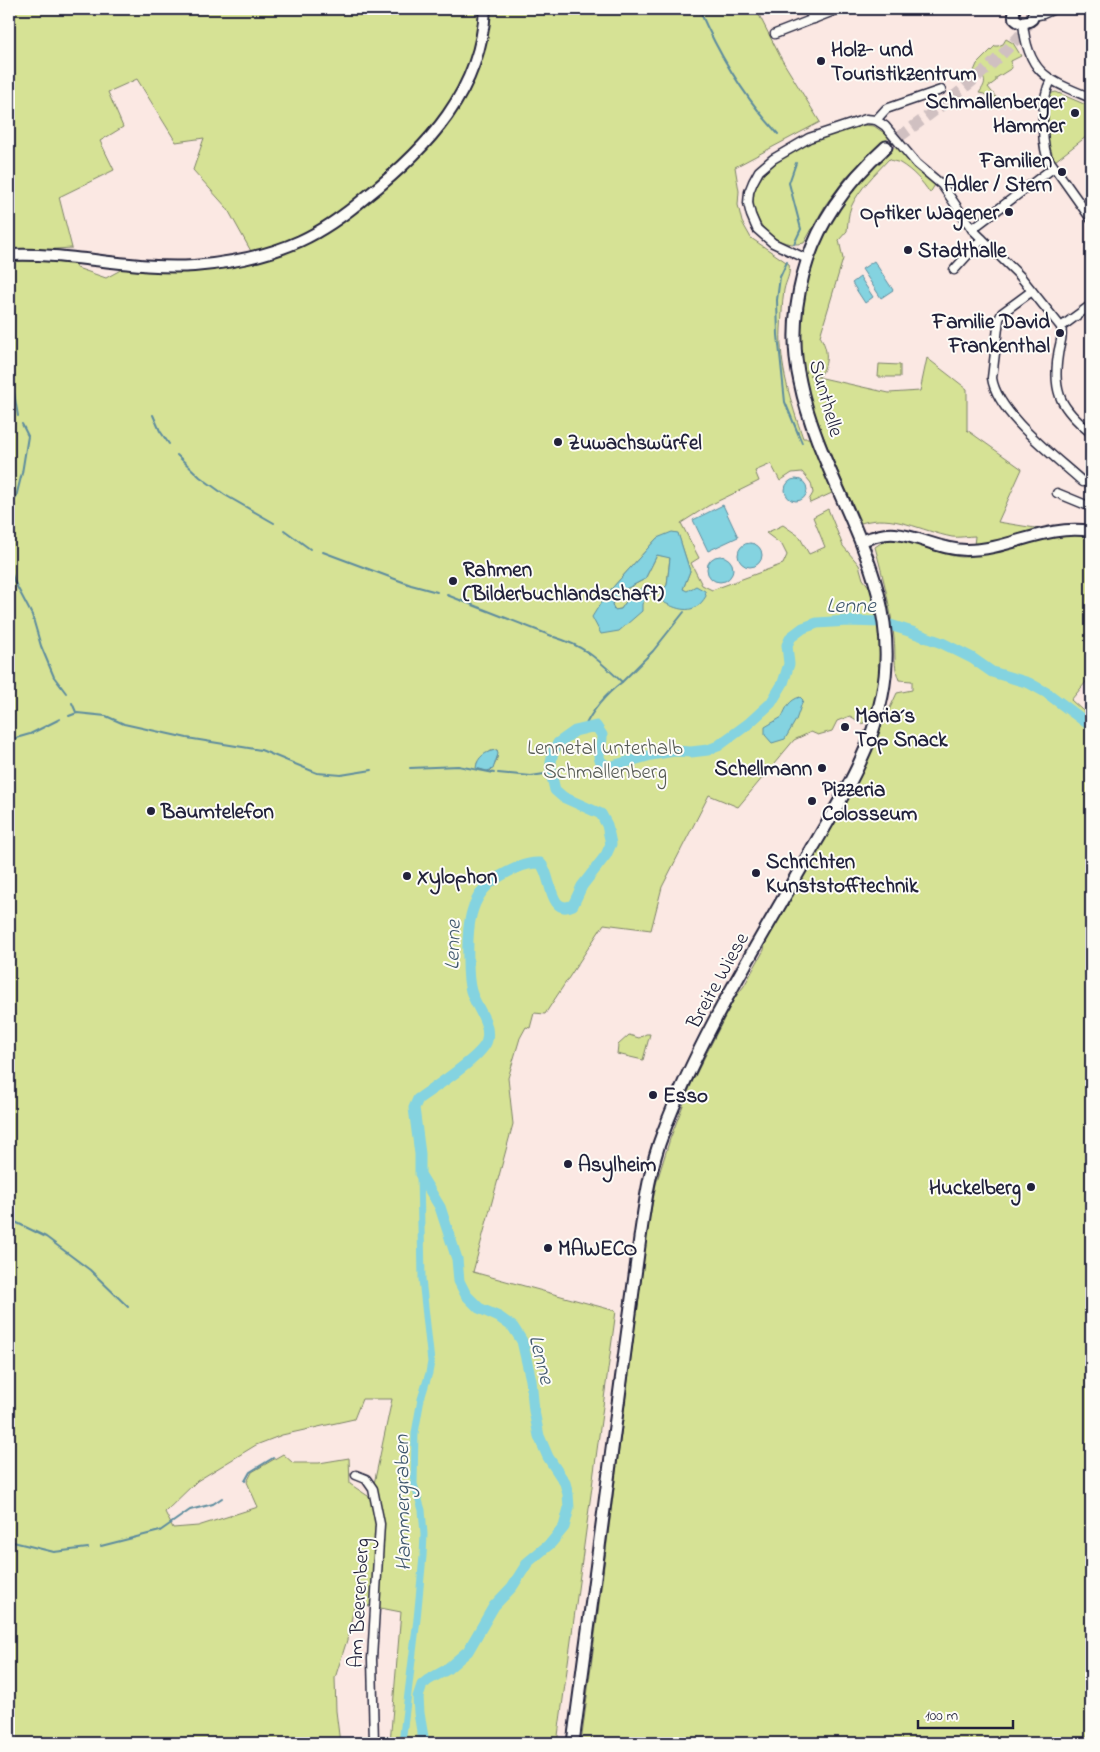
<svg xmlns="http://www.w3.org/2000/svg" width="1100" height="1752" viewBox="0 0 1100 1752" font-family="'Indie Flower',sans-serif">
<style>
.green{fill:#d6e295;stroke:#7c8268;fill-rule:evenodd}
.water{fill:#84d3e0;stroke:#5d8c9e}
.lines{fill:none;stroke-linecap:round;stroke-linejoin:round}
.stream{stroke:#5d8c9e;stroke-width:2}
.canal{stroke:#84d3e0;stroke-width:7}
.river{stroke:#84d3e0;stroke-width:11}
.primary-tunnel{stroke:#d0c0c1;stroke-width:11;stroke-dasharray:11 5.5;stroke-linecap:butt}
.street-casing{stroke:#22223b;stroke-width:11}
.secondary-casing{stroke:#22223b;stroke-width:14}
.primary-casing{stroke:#22223b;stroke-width:15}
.street{stroke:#fdfcf7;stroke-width:8}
.secondary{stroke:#fdfcf7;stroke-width:10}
.primary{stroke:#fdfcf7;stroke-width:11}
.poi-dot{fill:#22223b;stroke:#fdfcf7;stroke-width:2}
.labels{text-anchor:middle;stroke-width:4;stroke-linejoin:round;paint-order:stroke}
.poi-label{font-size:21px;font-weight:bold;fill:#22223b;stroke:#fdfcf7;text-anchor:start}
.street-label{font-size:21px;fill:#22223b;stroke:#fdfcf7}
.park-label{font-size:21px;fill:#585c56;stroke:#fdfcf7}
.water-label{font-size:22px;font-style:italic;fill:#3f576d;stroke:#fdfcf7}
</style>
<rect width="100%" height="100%" fill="#fbe8e3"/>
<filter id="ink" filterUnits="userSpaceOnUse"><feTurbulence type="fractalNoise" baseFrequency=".02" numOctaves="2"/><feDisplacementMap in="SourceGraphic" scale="10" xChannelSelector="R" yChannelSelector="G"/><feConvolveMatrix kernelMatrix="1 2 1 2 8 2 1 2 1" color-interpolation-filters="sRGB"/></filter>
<g filter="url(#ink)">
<g class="green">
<path d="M 9,9 L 756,9 L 782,60 L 820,122 L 735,167 L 739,191 L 738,205 L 742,222 L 751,238 L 789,264 C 791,275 786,280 784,290 C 782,302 782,316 781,329 C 779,365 791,403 803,438 L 811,438 L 832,493 L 810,503 L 809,500 L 813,493 L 811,483 L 802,472 L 792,473 L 780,481 L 771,464 L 755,471 L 759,481 L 708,506 L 681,523 L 699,558 L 691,563 L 702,585 L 712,590 L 783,564 L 787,555 L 782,545 L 766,533 L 783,525 L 799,536 L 809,554 L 825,547 L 813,517 L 828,509 L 843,546 L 859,565 L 863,579 L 870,588 L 879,626 L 880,661 L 878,665 L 882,673 L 876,705 L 866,717 L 863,724 L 850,716 L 837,721 L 832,731 L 818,735 L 811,732 L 794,740 L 738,807 L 709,795 L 662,887 L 651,930 L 604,924 L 545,1014 L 534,1013 L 530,1028 L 526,1027 L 520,1038 L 508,1078 L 513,1124 L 473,1272 L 616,1311 L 557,1743 L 390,1743 L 401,1612 L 355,1603 L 347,1640 L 335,1678 L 336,1711 L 340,1743 L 9,1743 L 9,258 L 75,261 L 77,268 L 106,278 L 126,267 L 174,270 L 214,269 L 257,262 L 227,208 L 193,170 L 204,138 L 176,142 L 137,79 L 108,92 L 123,127 L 100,141 L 114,170 L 59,197 L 72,248 L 9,252 ZM 678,534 L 690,571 L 683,589 L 687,592 L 660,594 L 667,585 L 670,557 L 657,555 L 645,579 L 622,591 L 612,604 L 614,610 L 621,609 L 630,596 L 619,631 L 605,596 L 657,538 ZM 497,750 C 499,757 495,766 490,771 L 478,769 L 477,763 C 482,756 487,751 497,750 ZM 362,1399 L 392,1399 L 371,1498 L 350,1484 L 349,1458 L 319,1463 L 293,1463 L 283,1454 L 252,1472 L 247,1482 L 258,1507 L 198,1526 L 173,1528 L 165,1512 L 197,1481 L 256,1445 L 282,1435 L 354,1419 Z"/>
<path d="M 1006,39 L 1013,43 L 1021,56 L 1011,61 L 1012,68 L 996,78 L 996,81 L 988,87 L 999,101 L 995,103 L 984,94 L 979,93 C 987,82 987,78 974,71 L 977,64 L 995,46 L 998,46 L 1003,44 Z"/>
<path d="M 1056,92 L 1091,107 L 1091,133 L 1055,161 C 1045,140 1048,119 1049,96 L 1052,93 Z"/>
<path d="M 863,125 L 874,126 L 890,137 L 847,176 L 826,204 L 804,243 C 770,251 741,210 759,181 C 779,149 829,134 863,125 Z"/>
<path d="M 897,144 L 936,183 L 930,193 C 922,181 913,171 900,163 C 896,161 893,162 889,159 C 876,173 859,189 851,207 C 848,214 848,223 847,231 L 839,240 L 843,259 L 820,336 C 828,349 829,363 820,376 L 809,375 L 889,393 L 920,391 L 927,358 L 967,389 L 967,430 L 1022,469 L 998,522 L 1091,537 L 1091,676 L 1071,700 L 1091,718 L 1091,1743 L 581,1743 L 648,1226 L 656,1184 L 670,1139 L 692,1082 L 734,999 L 744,986 L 764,950 L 766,939 L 858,777 L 897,693 L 912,690 L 912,681 L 899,680 C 893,666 896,653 894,638 C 891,608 883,577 875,547 C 903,524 942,564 973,556 L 975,536 C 968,536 959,538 952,537 C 921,531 893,513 861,523 C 839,473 816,428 804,374 L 802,374 L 801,344 L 802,312 L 810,266 L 833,211 L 885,153 Z"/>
<path d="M 879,364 L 900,365 L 900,377 L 878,377 Z"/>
<path d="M 646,1034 L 650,1034 L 643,1060 L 617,1054 L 618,1045 L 629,1035 L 639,1038 Z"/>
</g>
<g class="water">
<path d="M 874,261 L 893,290 L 881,298 L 862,269 Z"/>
<path d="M 860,277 L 873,297 L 865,303 L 852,283 Z"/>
<circle cx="796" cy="490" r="11"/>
<path d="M 723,505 L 738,537 L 708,551 L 693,520 Z"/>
<path d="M 672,532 L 678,533 L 690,571 L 683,589 L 687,591 L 696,586 L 705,591 L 706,596 C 695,615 680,611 663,602 L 660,594 L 667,585 L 670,558 L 657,555 L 645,579 L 622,591 L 612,604 L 614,610 L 621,609 L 630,596 L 645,586 L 652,590 L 642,604 L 642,611 L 619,631 L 601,634 L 592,617 L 605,596 L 657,538 Z"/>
<circle cx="750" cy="555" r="12"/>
<circle cx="720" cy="569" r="13"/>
<path d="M 800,697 L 803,700 L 796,720 L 785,739 L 772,743 L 765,735 L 765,727 L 782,717 C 786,708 789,700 800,697 Z"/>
<path d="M 497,750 L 498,754 L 493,769 L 487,771 L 476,768 C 477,757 486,751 497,750 Z"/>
</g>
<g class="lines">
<g class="stream">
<path d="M 699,9 C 719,55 744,97 778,134"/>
<path d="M 794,244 L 801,229 L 789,183 L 796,163"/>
<path d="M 787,262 L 780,277 L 777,300 L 778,335 L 785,402 L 802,443"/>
<path d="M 14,393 L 18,416"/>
<path d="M 153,415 L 160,431 L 169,444"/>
<path d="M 177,455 L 200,477 L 225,495 L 274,523"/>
<path d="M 9,509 L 16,497 L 22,473 L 28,436 L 22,424"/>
<path d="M 284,530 L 310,549"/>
<path d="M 323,552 L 411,585 L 437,592"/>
<path d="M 9,565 L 14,581 L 32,615 L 41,646 L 54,677 L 66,693"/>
<path d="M 447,595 L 552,636"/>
<path d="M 554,637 C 587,647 598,660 622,682 C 605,695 593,709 584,728"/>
<path d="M 622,682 L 653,651 L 684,612"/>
<path d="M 72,703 L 76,712"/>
<path d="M 69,716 L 77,713 L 106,716 L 124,724 L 187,738 L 261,750 L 317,773 L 341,775 L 372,770"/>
<path d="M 9,740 L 30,734 L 60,719"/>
<path d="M 410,768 L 458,766 L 494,773"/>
<path d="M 498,773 L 531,776 L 551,773"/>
<path d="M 9,1219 L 46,1237 L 90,1270 L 128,1307"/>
<path d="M 245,1481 L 250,1472 L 273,1458"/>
<path d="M 9,1541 L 54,1552 L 88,1548"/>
<path d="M 101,1546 L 160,1531 L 190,1510 L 213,1504 L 222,1498"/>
</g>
<path class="canal" d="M 402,1743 L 417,1619 L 423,1556 L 424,1534 L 422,1510 L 414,1484 L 415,1433 L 421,1399 L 429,1373 L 431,1362 L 422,1279 L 420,1174"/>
<path class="river" d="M 424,1743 L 419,1713 L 418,1697 L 422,1685 L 428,1680 L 446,1670 L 468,1651 L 494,1606 L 512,1587 L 528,1562 L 551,1543 L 564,1527 L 569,1508 L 568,1494 L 565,1483 L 548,1457 L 539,1436 L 534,1411 L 531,1380 L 522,1341 L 513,1327 L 499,1317 L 479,1308 L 466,1295 L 459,1281 L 457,1259 L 440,1207 L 420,1174 L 420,1154 L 414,1108 L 418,1099 C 433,1088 484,1056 487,1040 C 491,1022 476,1008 471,991 C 468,981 468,970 468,960 C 467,930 468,896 497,878 C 509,871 525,862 540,863 C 552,873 548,917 573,905 L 582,886 L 606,855 L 611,844 L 607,825 L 601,814 L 563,797 L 555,790 L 551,773 L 551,762 L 553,752 L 558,743 L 575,731 L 596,726 L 602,735 C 603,750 591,759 609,767 L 651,755 L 674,751 L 691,752 L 708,750 L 718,746 L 748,724 L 771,703 L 783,683 L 789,664 L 787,645 L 791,637 L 803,628 L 817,623 L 848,621 L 881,622 L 912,632 L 942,643 L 972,658 L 992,672 L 1029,683 L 1047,693 L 1091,726"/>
<path class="primary-tunnel" d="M 886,147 C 941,105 1001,67 1040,9"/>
<defs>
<g id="street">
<path d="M 807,9 L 814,19"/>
<path d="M 1033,16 L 1043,14 L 1052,10"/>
<path d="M 1023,23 C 1028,75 1049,80 1091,98"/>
<path d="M 775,34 L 839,9"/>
<path d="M 1051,80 C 1041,98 1041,137 1047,157 L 1091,219"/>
<path d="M 876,120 L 886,109 L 941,90"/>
<path d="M 972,229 L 1053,168"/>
<path d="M 807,259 L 773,243 L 757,229 L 751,215 L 748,203 L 749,192 L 753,182 L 759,171 L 773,159 L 809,138 L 866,119 L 876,120 L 885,126 L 917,164 L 942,185 L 972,229 L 1020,276 L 1061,327"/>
<path d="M 954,270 L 982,239"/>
<path d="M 1032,291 L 1002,313 L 999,319 L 992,378 C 997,414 1057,458 1083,482"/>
<path d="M 1091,305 L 1061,327 C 1064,337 1059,345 1058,355 C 1052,394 1062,409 1091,433"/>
<path d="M 1057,493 L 1091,507"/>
<path d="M 356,1475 L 366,1479 L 373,1489 L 380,1524 L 372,1659 L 374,1743"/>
</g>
<g id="secondary">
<path d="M 1014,9 L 1014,18 C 1019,24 1026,24 1032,19 L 1034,13 L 1033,9"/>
<path d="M 9,255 C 71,252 132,270 194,266 C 230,263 267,256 300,241 C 324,230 346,214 366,197 C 428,148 481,91 485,9"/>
<path d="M 861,541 C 872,537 883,533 895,534 C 919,536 941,550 966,550 C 1010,550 1044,524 1091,531"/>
</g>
<path id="primary" d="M 573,1743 L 640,1238 C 645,1203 650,1166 663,1133 C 698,1040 752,954 801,868 C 832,813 870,759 882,696 C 906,579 822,490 800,382 C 792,347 794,310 803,275 C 817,223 846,183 886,147"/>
</defs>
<use href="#street" class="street-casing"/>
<use href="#secondary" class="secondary-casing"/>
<use href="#primary" class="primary-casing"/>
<use href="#street" class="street"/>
<use href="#secondary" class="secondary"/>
<use href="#primary" class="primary"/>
</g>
</g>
<g class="poi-dot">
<circle cx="821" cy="61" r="5"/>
<circle cx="1075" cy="113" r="5"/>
<circle cx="1062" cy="172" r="5"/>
<circle cx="1009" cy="212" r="5"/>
<circle cx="908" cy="250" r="5"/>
<circle cx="1060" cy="333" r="5"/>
<circle cx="558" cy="442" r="5"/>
<circle cx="453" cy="581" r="5"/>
<circle cx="845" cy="727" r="5"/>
<circle cx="822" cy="768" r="5"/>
<circle cx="812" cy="801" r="5"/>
<circle cx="151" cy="811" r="5"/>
<circle cx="756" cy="873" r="5"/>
<circle cx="407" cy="876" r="5"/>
<circle cx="653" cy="1095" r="5"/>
<circle cx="568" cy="1164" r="5"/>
<circle cx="1031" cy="1187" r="5"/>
<circle cx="548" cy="1248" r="5"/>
</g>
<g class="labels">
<g class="poi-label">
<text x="831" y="56">Holz- und<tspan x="831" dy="24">Touristikzentrum</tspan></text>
<text x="1065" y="108" text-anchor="end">Schmallenberger<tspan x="1065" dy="24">Hammer</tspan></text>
<text x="1052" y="167" text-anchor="end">Familien<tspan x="1052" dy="24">Adler / Stern</tspan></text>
<text x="999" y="219" text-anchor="end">Optiker Wagener</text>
<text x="918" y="257">Stadthalle</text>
<text x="1050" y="328" text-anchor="end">Familie David<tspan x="1050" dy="24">Frankenthal</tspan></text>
<text x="568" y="449">Zuwachswürfel</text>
<text x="463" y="576">Rahmen<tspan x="463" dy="24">(Bilderbuchlandschaft)</tspan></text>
<text x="855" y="722">Maria´s<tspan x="855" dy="24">Top Snack</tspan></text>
<text x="812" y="775" text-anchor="end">Schellmann</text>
<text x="822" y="796">Pizzeria<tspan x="822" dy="24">Colosseum</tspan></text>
<text x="161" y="818">Baumtelefon</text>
<text x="766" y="868">Schrichten<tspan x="766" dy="24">Kunststofftechnik</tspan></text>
<text x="417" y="883">Xylophon</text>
<text x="663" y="1102">Esso</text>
<text x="578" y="1171">Asylheim</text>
<text x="1021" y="1194" text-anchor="end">Huckelberg</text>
<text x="558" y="1255">MAWECO</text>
</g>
<g class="street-label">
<text transform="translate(827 398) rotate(74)" y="7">Sunthelle</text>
<text transform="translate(717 980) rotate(-61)" y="7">Breite Wiese</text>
<text transform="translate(358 1603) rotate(-87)" y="7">Am Beerenberg</text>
</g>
<g class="park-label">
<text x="605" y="754">Lennetal unterhalb<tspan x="605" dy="24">Schmallenberg</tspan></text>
</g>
<g class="water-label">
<text x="851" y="612">Lenne</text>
<text transform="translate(451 945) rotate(-88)" y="8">Lenne</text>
<text transform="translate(543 1359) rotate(76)" y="8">Lenne</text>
<text transform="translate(401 1503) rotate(-91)" y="8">Hammergraben</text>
</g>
</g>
<rect width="1100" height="1752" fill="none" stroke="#fdfcf7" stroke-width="30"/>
<rect x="15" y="15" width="1070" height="1722" fill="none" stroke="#22223b" stroke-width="2" filter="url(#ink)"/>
<path d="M918 1720v8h95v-8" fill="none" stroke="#22223b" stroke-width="2.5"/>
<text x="925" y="1720" font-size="15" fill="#22223b" stroke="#fdfcf7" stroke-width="4" paint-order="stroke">100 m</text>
</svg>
